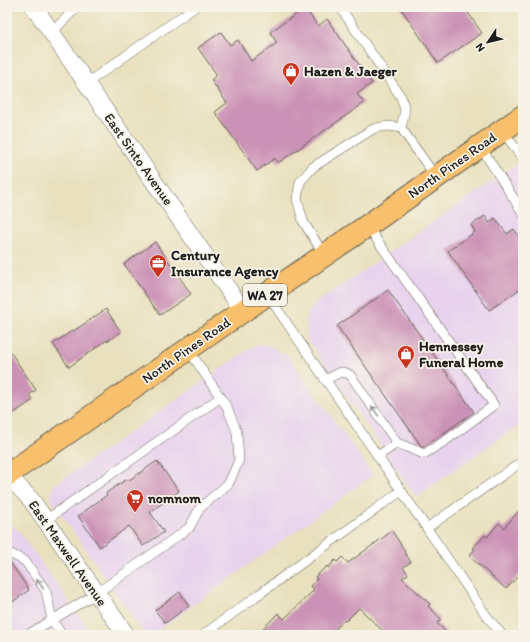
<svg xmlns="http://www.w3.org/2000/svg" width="530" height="642" viewBox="0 0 530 642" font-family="Itim,sans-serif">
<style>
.built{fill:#e8d2ee}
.building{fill:#cb91b6}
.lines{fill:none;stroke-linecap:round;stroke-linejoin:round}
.lane-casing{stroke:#646155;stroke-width:10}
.street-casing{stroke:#646155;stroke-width:18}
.primary-casing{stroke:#646155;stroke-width:24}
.lane{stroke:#fff;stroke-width:9}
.street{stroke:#fff;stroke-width:17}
.primary{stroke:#f8bf6c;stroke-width:22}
.oneway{stroke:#999}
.labels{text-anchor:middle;stroke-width:3.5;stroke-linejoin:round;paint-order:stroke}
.shield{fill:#f7f3e8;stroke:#5e5c59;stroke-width:1}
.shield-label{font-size:13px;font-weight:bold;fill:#1c1c1c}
.poi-label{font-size:14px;font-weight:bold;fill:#1c1c1c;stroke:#f7f3e8;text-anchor:start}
.street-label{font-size:14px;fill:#1c1c1c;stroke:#f7f3e8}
</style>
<rect width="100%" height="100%" fill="#f7f3e8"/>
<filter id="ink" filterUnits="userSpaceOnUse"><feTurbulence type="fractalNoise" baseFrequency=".025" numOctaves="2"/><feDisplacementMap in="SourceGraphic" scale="8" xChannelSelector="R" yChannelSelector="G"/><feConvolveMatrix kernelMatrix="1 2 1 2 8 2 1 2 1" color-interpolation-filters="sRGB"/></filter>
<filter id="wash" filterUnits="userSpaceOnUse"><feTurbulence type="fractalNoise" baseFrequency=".012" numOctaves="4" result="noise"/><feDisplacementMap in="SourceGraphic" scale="16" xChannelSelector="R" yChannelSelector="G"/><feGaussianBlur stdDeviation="0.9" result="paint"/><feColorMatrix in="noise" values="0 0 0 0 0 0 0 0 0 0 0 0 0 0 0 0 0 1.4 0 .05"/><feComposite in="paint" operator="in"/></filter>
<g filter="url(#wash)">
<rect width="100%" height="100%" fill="#e9e1be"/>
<g class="built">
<path d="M 523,160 L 523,422 L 416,497 L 307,339 L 306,320 L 309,310 L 316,303 Z"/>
<path d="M 265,344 L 276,349 L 282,355 L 286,353 L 373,475 L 152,635 L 145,635 L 52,501 L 51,493 L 53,486 L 252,347 Z"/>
<path d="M 7,523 L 11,524 L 20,533 L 93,635 L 7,635 Z"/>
</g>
<g id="blocks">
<g class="building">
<path d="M 400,7 L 464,7 L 482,33 L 438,63 Z"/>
<path d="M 305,8 L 318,26 L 327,19 L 372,83 L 357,94 L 364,103 L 278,163 L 275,158 L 257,171 L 215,112 L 227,103 L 211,80 L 217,75 L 198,48 L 221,32 L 230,45 L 238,40 L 251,61 L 277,43 L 270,32 Z"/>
<path d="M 485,216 L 489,223 L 495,218 L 507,234 L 514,229 L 523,242 L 523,287 L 489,310 L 448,251 L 475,232 L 471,225 Z"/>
<path d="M 155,242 L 191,294 L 160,315 L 124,264 Z"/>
<path d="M 388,290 L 474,412 L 423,447 L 422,447 L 337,326 Z"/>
<path d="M 106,309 L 121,332 L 107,341 L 107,340 L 69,367 L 53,344 L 72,331 L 72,332 Z"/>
<path d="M 7,347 L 36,390 L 29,395 L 33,400 L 14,413 L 7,402 Z"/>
<path d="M 157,461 L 179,491 L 150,512 L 164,532 L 143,546 L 129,526 L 100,547 L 78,516 L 107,495 L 106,493 L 127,479 L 128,481 Z"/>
<path d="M 523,506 L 523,571 L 506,589 L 469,556 L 475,549 L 473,548 L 485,535 L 487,537 L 499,523 L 504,528 Z"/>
<path d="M 392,531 L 405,551 L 404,552 L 411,562 L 403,567 L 408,574 L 402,578 L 430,604 L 428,606 L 441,619 L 437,623 L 449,635 L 387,635 L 359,608 L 346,621 L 345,620 L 329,635 L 257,635 L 278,613 L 284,619 L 314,590 L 311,586 L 317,579 L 315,577 L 327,566 L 328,568 L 335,560 L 337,562 L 342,557 L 348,563 Z"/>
<path d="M 10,562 L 29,590 L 7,606 L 7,563 Z"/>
<path d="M 180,592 L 189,606 L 165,623 L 155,610 Z"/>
</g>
</g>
</g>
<g filter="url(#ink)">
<use href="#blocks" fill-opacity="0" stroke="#646155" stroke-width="1"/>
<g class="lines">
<defs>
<g id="lane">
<path d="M 340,7 L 401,97 L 405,110 L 401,128"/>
<path d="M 52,32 L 77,7"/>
<path d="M 87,83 L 195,7"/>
<path d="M 502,130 L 523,159"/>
<path d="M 480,146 L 523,213"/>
<path d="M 324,255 L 303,221 L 297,199 L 300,182 L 313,167 L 373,129 C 384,126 390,125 401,128 L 436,177"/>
<path d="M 267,294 L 467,587 L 486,615 L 502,635"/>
<path d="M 325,380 L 341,372 L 347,373 L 351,376 L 397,443 L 424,454 L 448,439 L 494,405 L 367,226"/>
<path d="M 378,456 L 397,443"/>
<path d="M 46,520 L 221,397"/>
<path d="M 427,528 L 523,461"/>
<path d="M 7,557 L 11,554 L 25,561 L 46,591 L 52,620 L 62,635"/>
<path d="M 27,635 L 97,593 L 189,528 L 200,508 L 229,483 L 239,460 L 237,432 L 227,407 L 188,349"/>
<path d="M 203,635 L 401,491"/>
</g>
<g id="street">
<path d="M 34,7 L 243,311"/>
<path d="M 7,474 L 32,501 L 126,635"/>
</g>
<path id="primary" d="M 7,475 L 243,311 L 367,226 L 523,116"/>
</defs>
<use href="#lane" class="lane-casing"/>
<use href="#street" class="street-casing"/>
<use href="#primary" class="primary-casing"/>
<use href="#lane" class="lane"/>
<use href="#street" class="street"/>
<use href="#primary" class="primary"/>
</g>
<defs><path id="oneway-shaft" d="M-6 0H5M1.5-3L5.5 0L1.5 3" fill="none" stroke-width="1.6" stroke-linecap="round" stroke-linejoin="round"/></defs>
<g class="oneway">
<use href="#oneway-shaft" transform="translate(375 411) rotate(-125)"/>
<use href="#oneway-shaft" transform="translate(40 584) rotate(-124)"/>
</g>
</g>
<defs>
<symbol id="shop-pin" viewBox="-11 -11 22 30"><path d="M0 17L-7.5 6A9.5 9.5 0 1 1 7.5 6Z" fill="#c8321e" stroke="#f7f3e8"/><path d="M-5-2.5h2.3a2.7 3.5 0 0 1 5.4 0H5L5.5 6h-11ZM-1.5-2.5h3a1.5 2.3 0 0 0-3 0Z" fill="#fff"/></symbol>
<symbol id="office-pin" viewBox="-11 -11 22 30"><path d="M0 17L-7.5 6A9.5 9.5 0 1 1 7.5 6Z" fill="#c8321e" stroke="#f7f3e8"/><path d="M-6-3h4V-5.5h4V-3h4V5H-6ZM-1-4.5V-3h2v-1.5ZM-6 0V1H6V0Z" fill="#fff"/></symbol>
<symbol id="supermarket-pin" viewBox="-11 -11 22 30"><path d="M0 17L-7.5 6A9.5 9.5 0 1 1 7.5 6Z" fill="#c8321e" stroke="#f7f3e8"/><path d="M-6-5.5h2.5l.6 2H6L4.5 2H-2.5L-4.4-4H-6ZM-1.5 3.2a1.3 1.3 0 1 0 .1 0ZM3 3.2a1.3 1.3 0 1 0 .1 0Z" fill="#fff"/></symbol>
</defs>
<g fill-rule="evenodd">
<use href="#shop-pin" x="281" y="61" width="20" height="27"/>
<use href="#office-pin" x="148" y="253" width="20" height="27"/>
<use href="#shop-pin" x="396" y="344" width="20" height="27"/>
<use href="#supermarket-pin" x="125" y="488" width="20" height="27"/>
</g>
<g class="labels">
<rect class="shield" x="243" y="284" width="44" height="22" rx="3"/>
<g class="shield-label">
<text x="265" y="300">WA 27</text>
</g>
<g class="poi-label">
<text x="304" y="76">Hazen &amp; Jaeger</text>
<text x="171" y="260">Century<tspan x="171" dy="16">Insurance Agency</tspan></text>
<text x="419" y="351">Hennessey<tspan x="419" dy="16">Funeral Home</tspan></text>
<text x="148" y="503">nomnom</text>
</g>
<g class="street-label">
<text transform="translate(139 159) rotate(55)" y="5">East Sinto Avenue</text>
<text transform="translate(452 165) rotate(-35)" y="5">North Pines Road</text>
<text transform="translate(186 350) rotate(-35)" y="5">North Pines Road</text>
<text transform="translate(68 553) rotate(55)" y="5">East Maxwell Avenue</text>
</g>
</g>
<rect width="530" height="642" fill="none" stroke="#f7f3e8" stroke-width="24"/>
<g transform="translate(488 42) rotate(235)" stroke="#f7f3e8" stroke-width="3" paint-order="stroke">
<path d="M0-3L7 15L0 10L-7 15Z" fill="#1c1c1c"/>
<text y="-6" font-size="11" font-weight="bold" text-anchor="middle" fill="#1c1c1c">N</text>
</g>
</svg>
